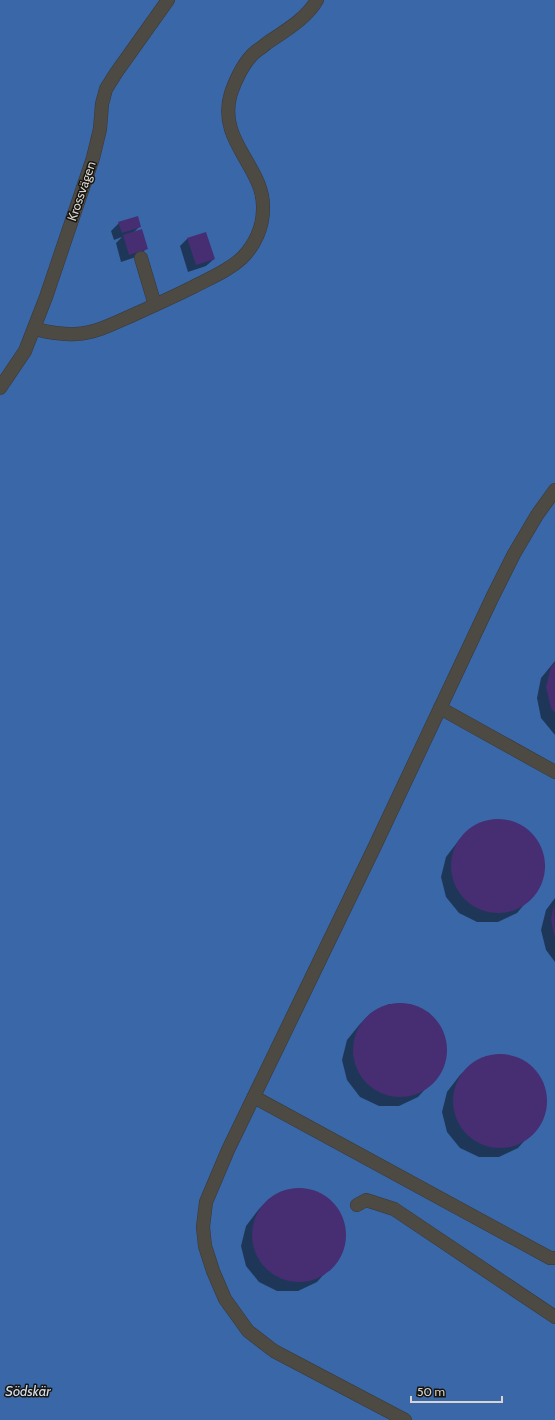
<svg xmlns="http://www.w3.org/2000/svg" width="555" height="1420" viewBox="0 0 555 1420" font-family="Cabin,sans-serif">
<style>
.water{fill:#3967a8}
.shadow{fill:#0007}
.building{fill:#472d72}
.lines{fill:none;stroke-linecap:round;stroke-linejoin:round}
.minor-casing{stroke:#3b3935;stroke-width:14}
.minor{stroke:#4d4943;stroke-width:13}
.labels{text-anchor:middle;stroke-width:3;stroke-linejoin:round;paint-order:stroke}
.street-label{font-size:13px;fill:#d7d5d1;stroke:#18150f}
.water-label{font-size:14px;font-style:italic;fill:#d3e0f2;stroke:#18150f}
</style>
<rect width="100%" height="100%" fill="#211e18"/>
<rect class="water" x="0" y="0" width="555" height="1420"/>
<g class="shadow">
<path d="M 119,223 L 140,226 L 134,232 L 147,248 L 139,256 L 121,262 L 116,243 L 122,237 L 114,240 L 111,231 Z"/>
<path d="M 205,233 L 214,259 L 206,266 L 188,272 L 180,246 L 187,239 Z"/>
<path d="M 555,661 L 555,735 L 541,718 L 537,698 L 541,678 Z"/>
<path d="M 488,821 L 509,821 L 527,830 L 540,846 L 545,866 L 540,886 L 517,913 L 498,922 L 477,922 L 459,913 L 446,897 L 441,877 L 446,857 L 459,840 L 469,830 Z"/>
<path d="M 555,898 L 555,962 L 546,950 L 541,930 L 546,910 Z"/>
<path d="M 389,1004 L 410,1004 L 429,1013 L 442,1029 L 446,1050 L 440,1073 L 418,1097 L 399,1106 L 379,1106 L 360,1097 L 347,1080 L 342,1060 L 347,1040 L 360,1024 L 371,1013 Z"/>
<path d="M 489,1056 L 510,1056 L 529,1065 L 542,1081 L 546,1101 L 542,1121 L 518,1148 L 499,1157 L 479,1157 L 460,1148 L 447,1132 L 442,1112 L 447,1092 L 460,1075 L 471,1065 Z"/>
<path d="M 288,1190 L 309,1190 L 328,1199 L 341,1215 L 345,1235 L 341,1255 L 317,1282 L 298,1291 L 277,1291 L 259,1282 L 246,1266 L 241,1246 L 246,1226 L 259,1209 L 269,1199 Z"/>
</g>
<g class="building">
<path d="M 138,216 L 141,227 L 122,233 L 118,222 Z"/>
<path d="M 142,229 L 148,249 L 129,255 L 123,235 Z"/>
<path d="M 206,232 L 215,259 L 196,265 L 187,238 Z"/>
<path d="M 555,662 L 555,713 L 551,708 L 546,687 L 551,667 Z"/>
<circle cx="498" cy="866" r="47"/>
<path d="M 554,903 L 555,935 L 554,935 L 551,919 Z"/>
<circle cx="400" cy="1050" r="47"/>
<circle cx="500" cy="1101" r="47"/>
<circle cx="299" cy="1235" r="47"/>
</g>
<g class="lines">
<defs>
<g id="minor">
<path d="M 141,258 L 155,305"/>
<path d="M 34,329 C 48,332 61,335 76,334 C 96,333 115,323 133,315 C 153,306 173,297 193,287 C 210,278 228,271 242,258 C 255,245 263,227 263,209 C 265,167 216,141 231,93 C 236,79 242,65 253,54 C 257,50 263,47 267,43 C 285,31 306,19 317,0"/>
<path d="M 0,388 L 25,351 L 46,297 L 93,158 L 100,129 L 102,104 L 106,89 L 116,73 L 168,0"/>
<path d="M 440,708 L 555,772"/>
<path d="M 254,1097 L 550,1258 L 555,1258"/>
<path d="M 357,1205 L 366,1200 L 394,1209 L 555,1317"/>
<path d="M 405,1420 L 274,1351 L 248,1331 L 225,1299 L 213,1271 L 205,1246 L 203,1227 L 206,1202 L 228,1150 L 375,846 L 492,598 L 514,554 L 537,515 L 555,490"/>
</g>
</defs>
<use href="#minor" class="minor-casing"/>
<use href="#minor" class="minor"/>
</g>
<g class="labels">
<g class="street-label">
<text transform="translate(81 191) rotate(-71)" y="5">Krossvägen</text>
</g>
<g class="water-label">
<text x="28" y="1396">Södskär</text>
</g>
</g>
<path d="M411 1396v6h91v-6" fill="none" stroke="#d7d5d1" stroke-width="2"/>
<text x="417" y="1396" font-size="12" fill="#d7d5d1" stroke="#18150f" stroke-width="3" paint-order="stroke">50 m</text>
</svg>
